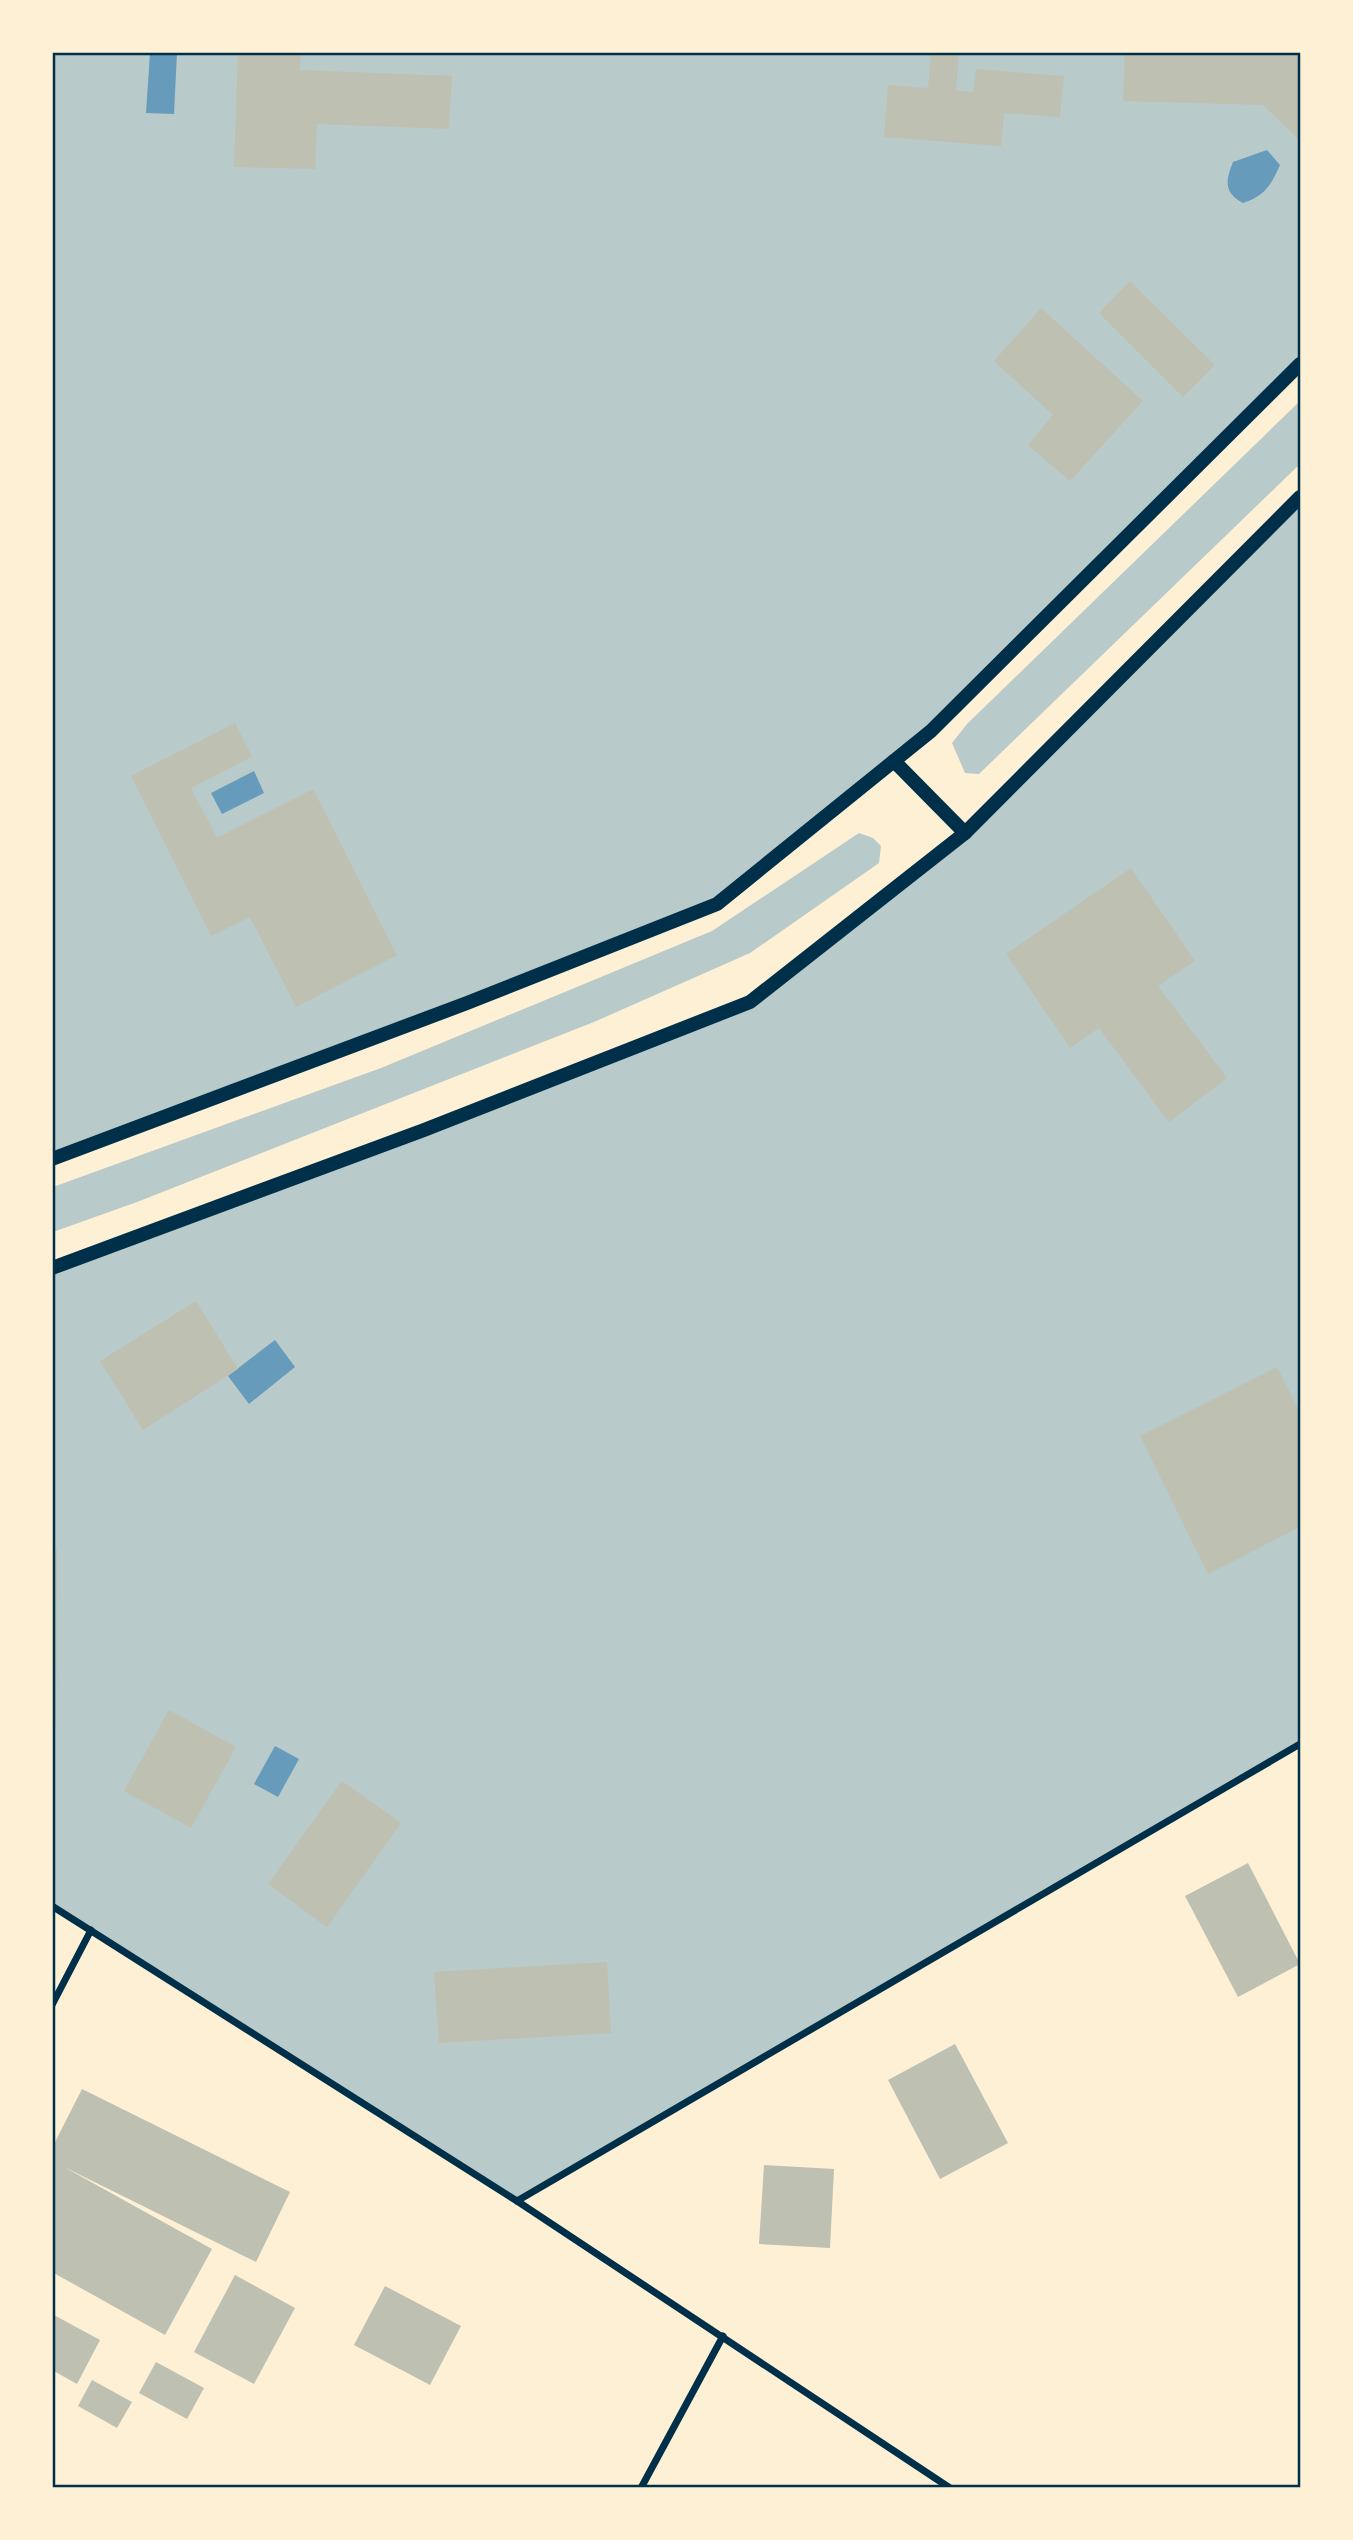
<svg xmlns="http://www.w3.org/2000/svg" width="1353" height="2540" viewBox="0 0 1353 2540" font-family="'DejaVu Sans',sans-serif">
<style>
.green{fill:#b9caca}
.water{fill:#669bbc}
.building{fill:#bec0b2}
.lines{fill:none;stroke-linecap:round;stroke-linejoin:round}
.minor{stroke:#003049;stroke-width:7}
.secondary{stroke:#003049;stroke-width:14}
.neatline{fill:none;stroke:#003049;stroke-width:2.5}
</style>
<rect width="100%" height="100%" fill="#fdf0d5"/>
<g class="green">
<path d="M 53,53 L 1300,53 L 1300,364 L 931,731 L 717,904 L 53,1159 Z"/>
<path d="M 1300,401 L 1300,464 L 979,774 L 965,773 L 952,743 L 967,724 Z"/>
<path d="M 1300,504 L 1300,1744 L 517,2201 L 53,1906 L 52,1268 L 750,1002 L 965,833 Z"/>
<path d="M 859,833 L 873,838 L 881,846 L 879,863 L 750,953 L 594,1022 L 137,1202 L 53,1232 L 53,1187 L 381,1068 L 712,931 Z"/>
</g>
<g class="water">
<path d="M 150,53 L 177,53 L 174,114 L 146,113 Z"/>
<path d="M 1267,150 L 1280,165 C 1271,185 1265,196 1243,203 C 1224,193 1225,181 1233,162 Z"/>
<path d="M 254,771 L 264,793 L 222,814 L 211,793 Z"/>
<path d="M 275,1340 L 295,1367 L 249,1404 L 228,1376 Z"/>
<path d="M 275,1746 L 299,1759 L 278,1797 L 254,1784 Z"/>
</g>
<g class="building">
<path d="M 238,52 L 301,52 L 300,70 L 452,76 L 449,129 L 317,124 L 315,169 L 234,167 Z"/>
<path d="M 931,52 L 959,52 L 956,91 L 973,92 L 976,69 L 1064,76 L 1060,117 L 1004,113 L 1001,146 L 884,137 L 888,85 L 928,88 Z"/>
<path d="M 1125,52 L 1300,52 L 1300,141 L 1263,105 L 1123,101 Z"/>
<path d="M 1130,281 L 1215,365 L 1183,397 L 1099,313 Z"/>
<path d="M 1041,308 L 1143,401 L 1070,481 L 1028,445 L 1053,415 L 994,361 Z"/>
<path d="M 235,723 L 252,757 L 191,788 L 217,838 L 313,789 L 397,955 L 296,1007 L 250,917 L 211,936 L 131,776 Z"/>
<path d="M 1131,868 L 1195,961 L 1158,986 L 1227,1078 L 1169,1122 L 1099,1028 L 1070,1048 L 1006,954 Z"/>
<path d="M 196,1301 L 238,1369 L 143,1430 L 100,1361 Z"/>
<path d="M 1277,1367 L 1300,1413 L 1300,1527 L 1208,1574 L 1140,1436 Z"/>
<path d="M 52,1547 L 57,1547 L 56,1726 L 52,1726 Z"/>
<path d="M 169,1710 L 236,1747 L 191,1828 L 124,1791 Z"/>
<path d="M 342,1781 L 401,1823 L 327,1927 L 268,1884 Z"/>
<path d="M 1248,1863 L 1300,1964 L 1238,1997 L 1185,1896 Z"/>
<path d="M 607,1962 L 611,2033 L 439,2043 L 434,1972 Z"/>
<path d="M 955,2044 L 1008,2143 L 940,2179 L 888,2080 Z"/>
<path d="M 82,2089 L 290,2192 L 256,2262 L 64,2167 L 212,2249 L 165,2335 L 52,2272 L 52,2148 Z"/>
<path d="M 764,2165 L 834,2169 L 830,2248 L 759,2244 Z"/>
<path d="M 235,2275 L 295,2308 L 254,2384 L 194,2352 Z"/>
<path d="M 385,2286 L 461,2326 L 430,2385 L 354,2345 Z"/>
<path d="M 52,2314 L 100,2340 L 77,2384 L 52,2370 Z"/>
<path d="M 156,2362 L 204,2388 L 187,2419 L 139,2393 Z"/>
<path d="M 92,2380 L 132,2402 L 117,2428 L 78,2406 Z"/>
</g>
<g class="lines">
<g class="minor">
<path d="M 52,1906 L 517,2201 L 950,2488"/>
<path d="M 52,2005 L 91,1930"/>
<path d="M 517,2201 L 1300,1744"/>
<path d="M 641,2488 L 723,2336"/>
</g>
<g class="secondary">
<path d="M 894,761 L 965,833"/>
<path d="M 52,1159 L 467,1003 L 717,904 L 931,731 L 1300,364"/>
<path d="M 52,1268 L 424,1130 L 750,1002 L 965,833 L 1300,497"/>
</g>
</g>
<rect width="1353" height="2540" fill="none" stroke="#fdf0d5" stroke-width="108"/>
<rect x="54" y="54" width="1245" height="2432" class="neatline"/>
</svg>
